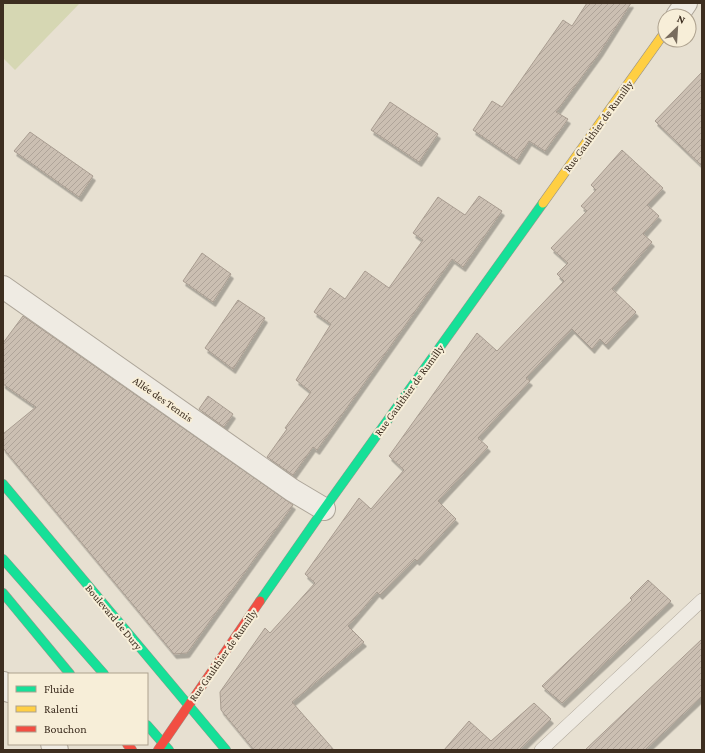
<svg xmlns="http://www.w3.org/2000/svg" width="705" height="753" viewBox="0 0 705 753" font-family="'Crimson Pro',serif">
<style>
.pitch{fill:#d6d7b3}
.building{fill:url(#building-hatch);stroke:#a89c90;filter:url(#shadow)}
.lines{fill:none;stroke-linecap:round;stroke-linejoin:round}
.lane-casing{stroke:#ada599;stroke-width:14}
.street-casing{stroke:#ada599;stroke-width:24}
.fast-casing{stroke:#9c958a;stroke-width:10}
.slow-casing{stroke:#9c958a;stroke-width:10}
.jam-casing{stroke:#9c958a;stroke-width:10}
.lane{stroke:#efebe3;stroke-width:13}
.street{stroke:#efebe3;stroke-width:22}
.fast{stroke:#16e098;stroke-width:9}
.slow{stroke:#ffcf43;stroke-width:9}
.jam{stroke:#f24e42;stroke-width:9}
.labels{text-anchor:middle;stroke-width:4;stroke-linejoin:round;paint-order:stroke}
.street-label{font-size:11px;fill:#3d2e20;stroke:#f7eed8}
</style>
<defs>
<pattern id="building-hatch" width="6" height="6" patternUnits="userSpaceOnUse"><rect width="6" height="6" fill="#cbbfb2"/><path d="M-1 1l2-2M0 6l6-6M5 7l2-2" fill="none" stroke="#afa499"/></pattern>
<filter id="shadow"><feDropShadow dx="2.5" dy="4.5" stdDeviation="0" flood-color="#0004"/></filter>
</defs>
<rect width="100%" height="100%" fill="#e7e0d1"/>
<path class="pitch" d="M 3,3 L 80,3 L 15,70 L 3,58 Z"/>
<g class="building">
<path d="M 587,3 L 631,3 L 600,52 L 556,112 L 568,119 L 545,151 L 529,141 L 517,160 L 473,130 L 492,101 L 502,107 L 563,20 L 572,26 Z"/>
<path d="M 702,72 L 702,166 L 655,121 Z"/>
<path d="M 390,102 L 438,134 L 419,162 L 371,130 Z"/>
<path d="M 30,132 L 93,176 L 79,197 L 14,151 Z"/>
<path d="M 622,150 L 663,188 L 647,205 L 659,216 L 643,234 L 652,242 L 612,289 L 636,312 L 606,345 L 600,339 L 592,349 L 572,329 L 526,378 L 530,381 L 478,438 L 488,447 L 438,501 L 456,519 L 417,561 L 415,559 L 380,595 L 377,592 L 348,626 L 364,642 L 292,702 L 334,750 L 254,750 L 221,710 L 220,692 L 265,628 L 270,633 L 315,583 L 305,574 L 359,498 L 371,509 L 404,470 L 389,456 L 477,333 L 497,351 L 564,281 L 557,274 L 568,263 L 551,248 L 587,211 L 581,206 L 596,190 L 591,185 Z"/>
<path d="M 479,196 L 502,211 L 463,267 L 452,259 L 317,450 L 313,447 L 293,475 L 267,457 L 287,429 L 285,428 L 311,392 L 296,380 L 331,324 L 314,312 L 330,288 L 345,299 L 365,271 L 389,288 L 423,240 L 413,233 L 438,197 L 465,215 Z"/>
<path d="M 202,253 L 231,274 L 213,302 L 183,281 Z"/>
<path d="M 238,300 L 265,318 L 233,369 L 205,348 Z"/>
<path d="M 23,316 L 293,505 L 187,653 L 174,654 L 3,448 L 3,434 L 36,407 L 3,384 L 3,343 Z"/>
<path d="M 208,396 L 233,414 L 224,427 L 199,409 Z"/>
<path d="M 648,580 L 671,601 L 562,703 L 542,686 L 632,600 L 630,598 Z"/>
<path d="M 702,639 L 702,696 L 645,750 L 585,750 Z"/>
<path d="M 534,703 L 551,719 L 519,750 L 444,750 L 469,721 L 491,741 Z"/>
</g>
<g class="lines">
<defs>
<path id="lane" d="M 541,750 L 702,600"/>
<g id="street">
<path d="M 677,16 L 686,3"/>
<path d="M 3,287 L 292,490 L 324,509"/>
<path d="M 3,683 L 9,691"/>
<path d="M 52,744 L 57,750"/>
</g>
<g id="fast">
<path d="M 3,484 L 226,750"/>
<path d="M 3,559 L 104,674"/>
<path d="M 3,593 L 70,674"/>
<path d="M 260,601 L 324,509 L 543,203"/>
<path d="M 147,725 L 169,750"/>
</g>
<path id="slow" d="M 543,203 L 665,32"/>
<g id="jam">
<path d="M 127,744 L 132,750"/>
<path d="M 158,750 L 260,601"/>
</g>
</defs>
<use href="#lane" class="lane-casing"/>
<use href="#street" class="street-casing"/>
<use href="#fast" class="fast-casing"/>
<use href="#slow" class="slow-casing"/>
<use href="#jam" class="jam-casing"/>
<use href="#lane" class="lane"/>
<use href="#street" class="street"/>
<use href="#fast" class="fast"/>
<use href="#slow" class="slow"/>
<use href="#jam" class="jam"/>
</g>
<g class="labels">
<g class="street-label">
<text transform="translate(598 126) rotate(-54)" y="4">Rue Gaulthier de Rumilly</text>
<text transform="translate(409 390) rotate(-54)" y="4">Rue Gaulthier de Rumilly</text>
<text transform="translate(163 399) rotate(35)" y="4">Allée des Tennis</text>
<text transform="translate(114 617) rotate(50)" y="4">Boulevard de Dury</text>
<text transform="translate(223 655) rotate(-55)" y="4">Rue Gaulthier de Rumilly</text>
</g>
</g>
<rect width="705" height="753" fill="none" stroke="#3d2e20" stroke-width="8"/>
<rect x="8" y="673" width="140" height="72" fill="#f7eed8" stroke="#ada18e"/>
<rect x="16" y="686" width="20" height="6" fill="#16e098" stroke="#ada18e"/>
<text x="44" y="693" font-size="12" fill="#3d2e20">Fluide</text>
<rect x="16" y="706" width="20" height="6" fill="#ffcf43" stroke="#ada18e"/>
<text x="44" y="713" font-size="12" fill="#3d2e20">Ralenti</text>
<rect x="16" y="726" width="20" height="6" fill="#f24e42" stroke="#ada18e"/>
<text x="44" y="733" font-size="12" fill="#3d2e20">Bouchon</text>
<g transform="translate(677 28) rotate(25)"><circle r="19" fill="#f7eed8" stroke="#ada18e"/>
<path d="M0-3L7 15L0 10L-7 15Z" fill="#786c5e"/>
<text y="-6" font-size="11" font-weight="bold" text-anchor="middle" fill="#3d2e20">N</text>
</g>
</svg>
